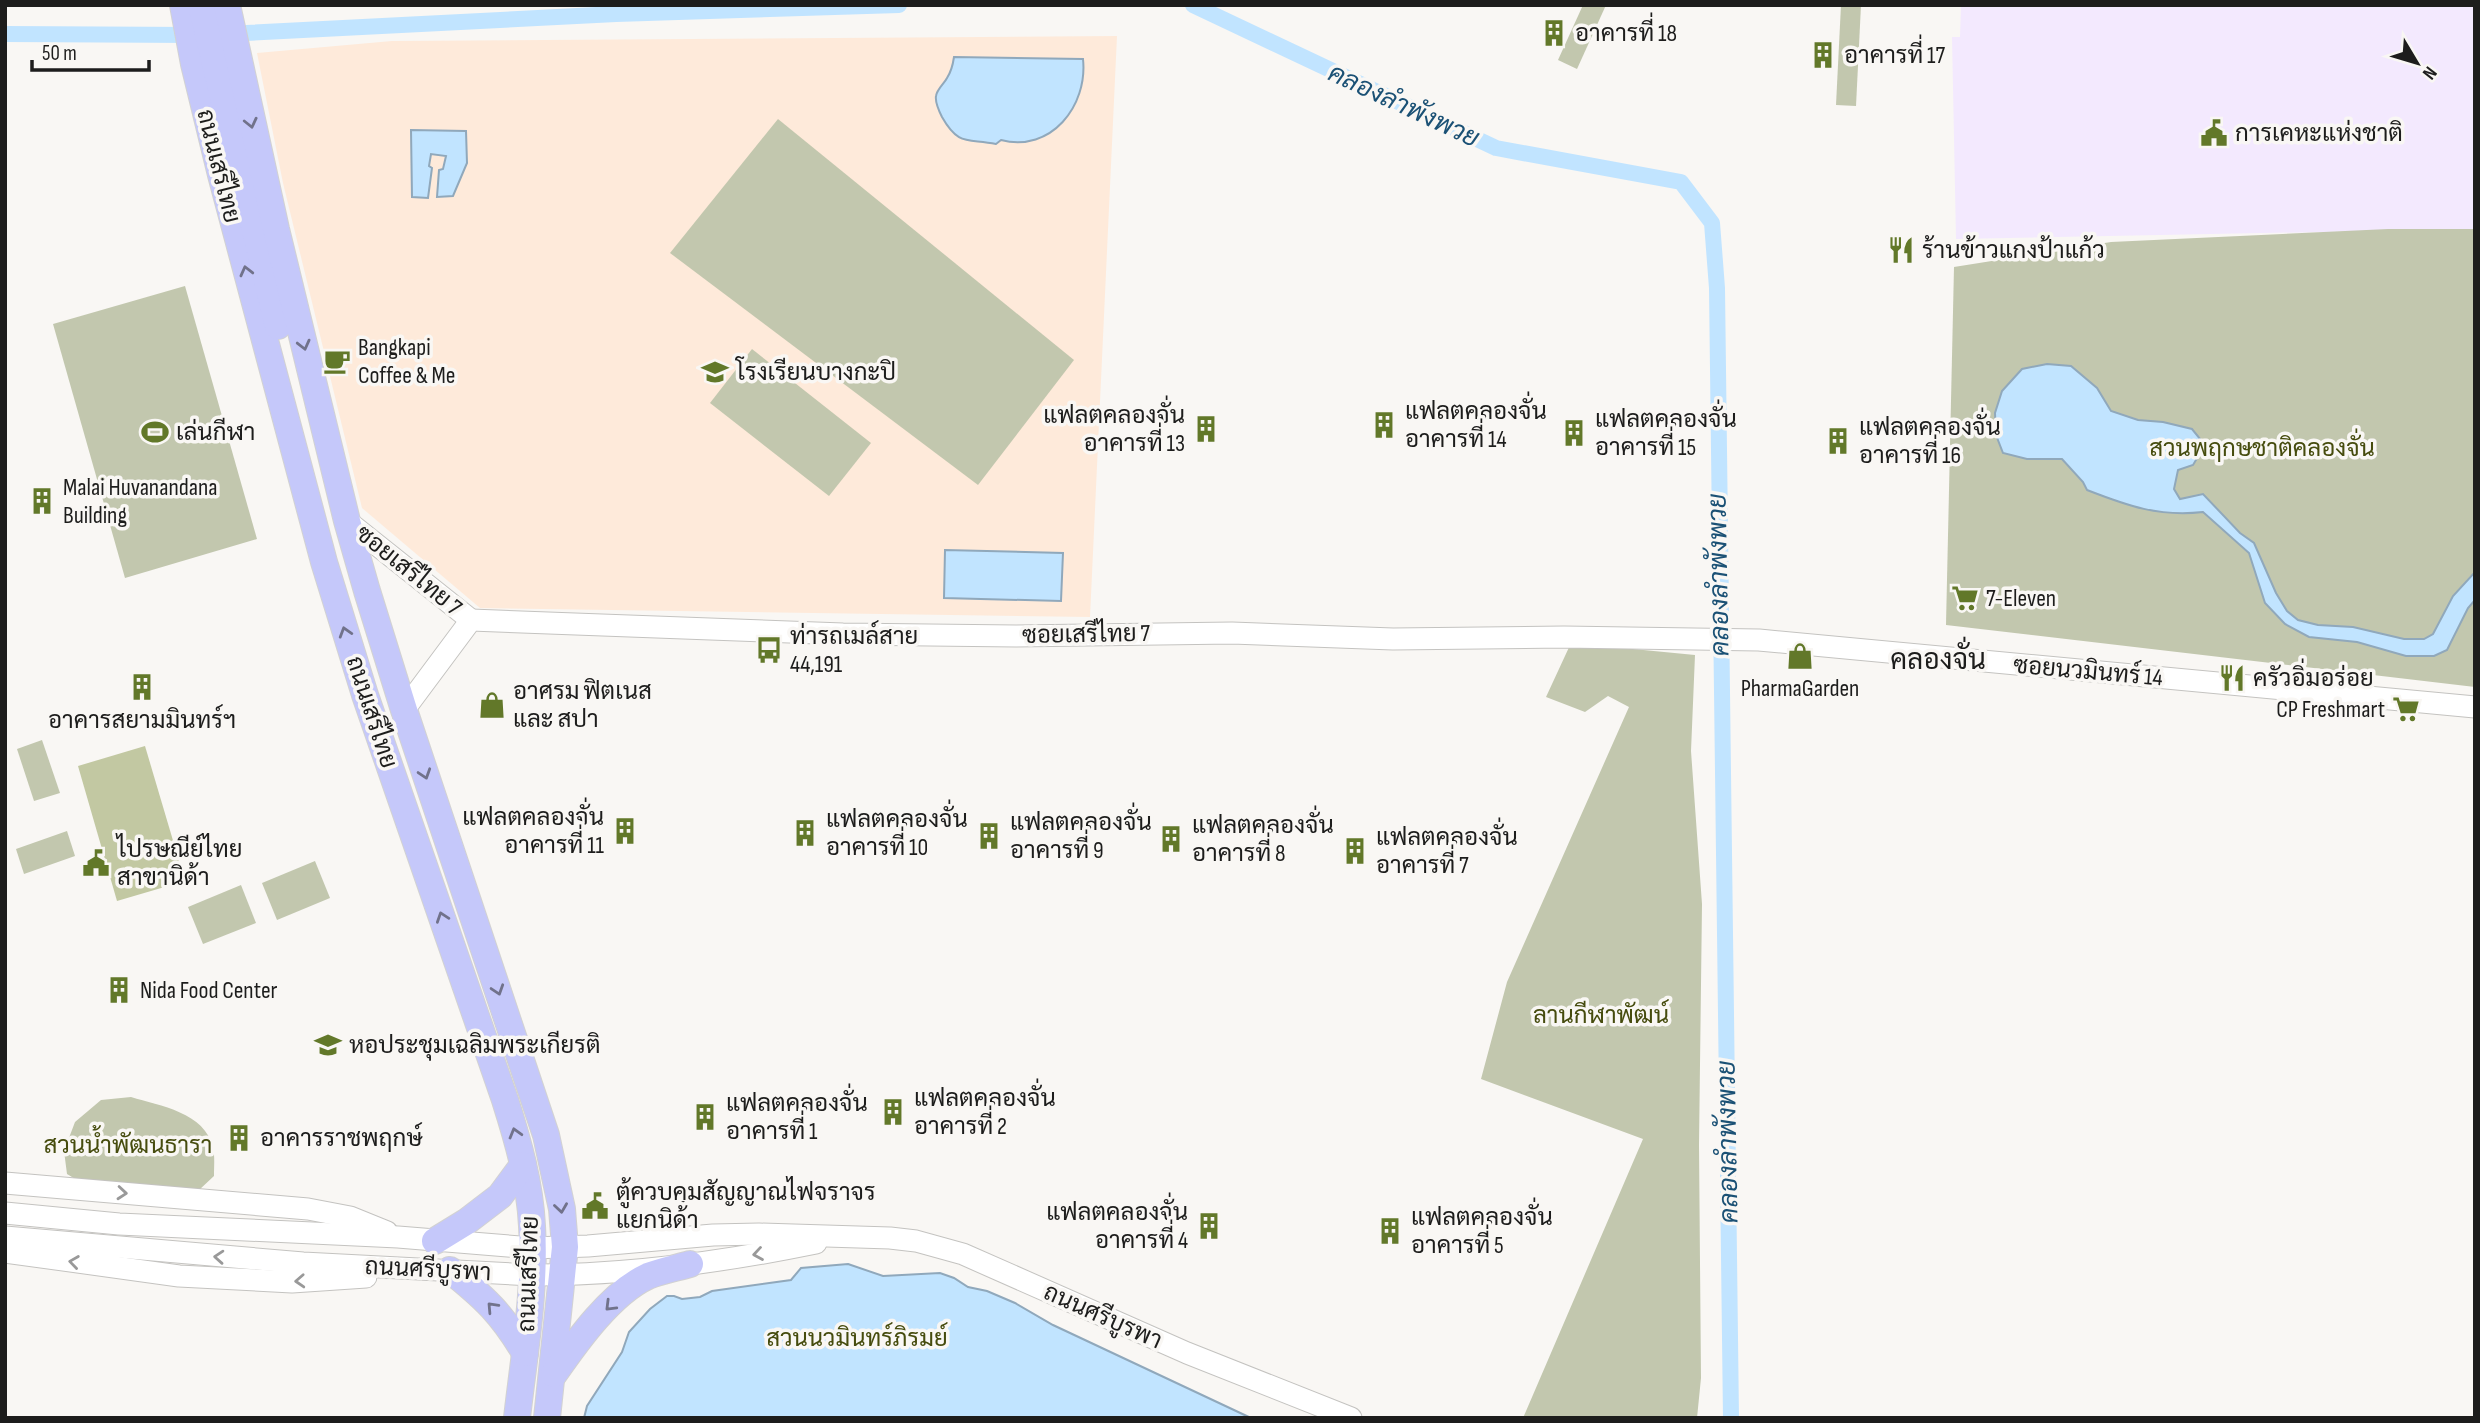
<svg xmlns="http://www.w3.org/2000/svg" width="2480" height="1423" viewBox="0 0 2480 1423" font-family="'Sofia Sans Condensed',Sarabun,sans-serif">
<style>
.commercial{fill:#f3e9fe}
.education{fill:#feeada}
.green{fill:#c2c7ae}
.forest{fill:#c2c8a2}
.water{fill:#c1e4ff;stroke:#90a8bb;stroke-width:2}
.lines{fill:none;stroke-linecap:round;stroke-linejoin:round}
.canal{stroke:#c1e4ff;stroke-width:16}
.minor-casing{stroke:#c4c3c0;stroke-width:23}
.major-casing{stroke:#d2d2d2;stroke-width:28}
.minor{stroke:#fff;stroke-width:21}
.major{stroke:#c5c8fa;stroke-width:26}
.oneway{stroke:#71728b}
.oneway2{stroke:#999}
.labels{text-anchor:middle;stroke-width:7;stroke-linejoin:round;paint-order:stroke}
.poi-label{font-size:24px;fill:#1d1d1c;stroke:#f9f7f4;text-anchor:start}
.street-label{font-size:24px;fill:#1d1d1c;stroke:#f9f7f4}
.park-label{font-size:24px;fill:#464c0e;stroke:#f9f7f4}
.water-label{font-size:26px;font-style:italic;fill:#1b5175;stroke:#f9f7f4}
.quarter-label{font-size:28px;fill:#1d1d1c;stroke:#f9f7f4}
</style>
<rect width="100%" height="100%" fill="#f9f7f4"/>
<path class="commercial" d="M 1961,5 L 2475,5 L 2475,229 L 1956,239 L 1952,37 L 1960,37 Z"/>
<path class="education" d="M 1117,36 L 1090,617 L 480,608 L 362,508 L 283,183 L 257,53 L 392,41 Z"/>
<g class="green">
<path d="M 1583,5 L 1606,5 L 1577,69 L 1558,60 Z"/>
<path d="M 1841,5 L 1861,5 L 1856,106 L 1836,105 Z"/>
<path d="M 778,119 L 1074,360 L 978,485 L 670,253 Z"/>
<path d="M 2388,229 L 2475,229 L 2475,687 L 1946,625 L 1954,267 L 2111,242 Z"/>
<path d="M 185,286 L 257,539 L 125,578 L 53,324 Z"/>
<path d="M 752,349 L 871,443 L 829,496 L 710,403 Z"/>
<path d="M 1571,643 L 1695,655 L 1691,751 L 1702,904 L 1699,1145 L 1701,1378 L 1697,1418 L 1523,1418 L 1643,1139 L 1481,1079 L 1507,982 L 1629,707 L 1608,696 L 1585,712 L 1546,697 Z"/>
<path d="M 42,740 L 60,793 L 34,801 L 17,749 Z"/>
<path d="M 67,831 L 75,856 L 24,874 L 16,849 Z"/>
<path d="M 315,861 L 330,898 L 277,920 L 262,883 Z"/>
<path d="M 241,885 L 256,923 L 203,944 L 188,907 Z"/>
<path d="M 131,1097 C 160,1106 205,1112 213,1148 C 215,1156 214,1167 214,1176 L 199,1190 L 87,1186 L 67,1174 L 64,1151 L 75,1122 L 101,1100 Z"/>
</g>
<path class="forest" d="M 145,746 L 185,881 L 117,901 L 78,766 Z"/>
<g class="water">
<path d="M 954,57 L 1083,59 C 1088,106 1051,153 1001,140 L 996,144 C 968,138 959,147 942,117 C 939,111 935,102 936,96 C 937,89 944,84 947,78 C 951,72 953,64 954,57 Z"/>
<path d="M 411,130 L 466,131 L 467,163 L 453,196 L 437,197 L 439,170 L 443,169 L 446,156 L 431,154 L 429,166 L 432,168 L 428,198 L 412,197 Z"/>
<path d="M 2047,364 L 2071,366 L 2097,388 L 2111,411 L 2138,420 L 2163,422 L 2192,429 L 2205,445 L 2193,465 L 2178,470 L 2174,489 L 2180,499 L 2203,494 L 2240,533 L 2254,543 L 2276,593 L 2287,611 L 2298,620 L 2318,625 L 2353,627 L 2404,639 L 2424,639 L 2433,634 L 2453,596 L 2475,572 L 2475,600 L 2468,608 L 2447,650 L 2434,656 L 2406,656 L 2357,642 L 2309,637 L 2285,624 L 2265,603 L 2249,553 L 2203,512 C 2159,517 2128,506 2087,490 L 2083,482 L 2062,459 L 2027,459 L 2003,453 L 1996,435 L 1995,413 L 2002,391 L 2022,369 Z"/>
<path d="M 945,550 L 1063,553 L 1061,601 L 944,598 Z"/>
<path d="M 848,1264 L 883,1276 L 940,1273 L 954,1278 L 968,1287 L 987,1291 L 1015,1303 L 1053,1325 L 1251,1418 L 584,1418 L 587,1406 L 622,1352 L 629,1332 L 650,1309 L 667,1296 L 674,1296 L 682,1299 L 700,1297 L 712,1291 L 791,1280 L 801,1268 Z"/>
</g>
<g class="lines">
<g class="canal">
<path d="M 1193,5 L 1496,148 L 1681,182 L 1712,223 L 1717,288 L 1731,1418"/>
<path d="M 5,34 L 194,35"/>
<path d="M 227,34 L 616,14 L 899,5"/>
</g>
<defs>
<g id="minor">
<path d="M 347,521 L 471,620"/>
<path d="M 404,710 L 471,620 L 843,634 L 1016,636 L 1232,633 L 1393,639 L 1564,637 L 1759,640 L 2475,707"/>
<path d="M 5,1183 L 308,1209 L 350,1217 L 387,1232"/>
<path d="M 5,1213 L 119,1224 L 398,1237 L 533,1248 L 588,1246 L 713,1235 L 759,1234 L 890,1238 L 916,1241 L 963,1254 L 1187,1353 L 1351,1418"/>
<path d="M 5,1237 L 303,1263 L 532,1275 C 627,1275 723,1262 816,1243"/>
<path d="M 5,1252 L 179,1276 L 292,1282 L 366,1277"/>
</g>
<g id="major">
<path d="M 183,5 L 194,64 L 221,175 L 324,562 L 365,695 L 505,1100 C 518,1141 530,1183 532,1226 C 536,1289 524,1355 517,1418"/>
<path d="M 201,5 L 278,326"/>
<path d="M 227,5 L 276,229 L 347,521 L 367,591 L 404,710 L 546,1135 L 562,1209 L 565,1247 L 547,1418"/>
<path d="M 435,1241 L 466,1222 L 500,1196 L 523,1165"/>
<path d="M 450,1270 C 485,1298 502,1314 525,1353"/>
<path d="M 554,1374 C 577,1341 611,1293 648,1276 C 661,1271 676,1268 690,1264"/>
</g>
</defs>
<use href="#minor" class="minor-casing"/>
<use href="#major" class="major-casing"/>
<use href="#minor" class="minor"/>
<use href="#major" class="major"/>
</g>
<defs><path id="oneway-chevron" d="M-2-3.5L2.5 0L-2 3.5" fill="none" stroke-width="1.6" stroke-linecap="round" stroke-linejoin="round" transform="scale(1.75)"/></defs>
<g class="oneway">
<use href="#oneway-chevron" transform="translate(251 123) rotate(77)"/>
<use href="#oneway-chevron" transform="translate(246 271) rotate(-104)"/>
<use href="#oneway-chevron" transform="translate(304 345) rotate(76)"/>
<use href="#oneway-chevron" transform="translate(345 632) rotate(-107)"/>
<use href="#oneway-chevron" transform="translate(425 774) rotate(72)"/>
<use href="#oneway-chevron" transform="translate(442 917) rotate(-109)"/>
<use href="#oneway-chevron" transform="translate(498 990) rotate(72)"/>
<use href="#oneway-chevron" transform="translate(515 1133) rotate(-106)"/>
<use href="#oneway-chevron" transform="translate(561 1208) rotate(82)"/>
<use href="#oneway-chevron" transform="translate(610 1306) rotate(135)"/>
<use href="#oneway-chevron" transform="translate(492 1307) rotate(-133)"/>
</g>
<g class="oneway2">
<use href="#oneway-chevron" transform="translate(122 1193) rotate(5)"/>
<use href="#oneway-chevron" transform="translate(758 1254) rotate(171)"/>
<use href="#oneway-chevron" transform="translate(219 1257) rotate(-176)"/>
<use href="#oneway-chevron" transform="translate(74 1262) rotate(-172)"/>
<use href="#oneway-chevron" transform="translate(300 1281) rotate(177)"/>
</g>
<defs>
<symbol id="building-bare" viewBox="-9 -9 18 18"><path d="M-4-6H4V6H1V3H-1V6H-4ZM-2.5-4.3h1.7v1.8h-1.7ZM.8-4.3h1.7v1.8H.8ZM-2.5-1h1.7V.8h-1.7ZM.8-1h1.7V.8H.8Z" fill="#627829" stroke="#f9f7f4" stroke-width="2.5" paint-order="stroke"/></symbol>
<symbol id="civic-bare" viewBox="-9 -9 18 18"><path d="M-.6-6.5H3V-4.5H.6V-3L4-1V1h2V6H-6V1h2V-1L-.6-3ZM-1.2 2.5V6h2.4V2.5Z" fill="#627829" stroke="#f9f7f4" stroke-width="2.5" paint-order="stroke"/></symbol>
<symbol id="restaurant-bare" viewBox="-9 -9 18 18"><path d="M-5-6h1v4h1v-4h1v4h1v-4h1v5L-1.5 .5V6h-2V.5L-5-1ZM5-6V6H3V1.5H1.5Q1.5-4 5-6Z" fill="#627829" stroke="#f9f7f4" stroke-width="2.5" paint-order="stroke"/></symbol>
<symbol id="cafe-bare" viewBox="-9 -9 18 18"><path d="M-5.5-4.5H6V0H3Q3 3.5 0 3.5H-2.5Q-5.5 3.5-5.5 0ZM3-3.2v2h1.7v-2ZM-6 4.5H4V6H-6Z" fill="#627829" stroke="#f9f7f4" stroke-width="2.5" paint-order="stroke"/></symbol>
<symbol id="school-bare" viewBox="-9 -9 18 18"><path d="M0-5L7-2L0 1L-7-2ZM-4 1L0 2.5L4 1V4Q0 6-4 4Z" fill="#627829" stroke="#f9f7f4" stroke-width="2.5" paint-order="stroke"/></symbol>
<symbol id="stadium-bare" viewBox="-9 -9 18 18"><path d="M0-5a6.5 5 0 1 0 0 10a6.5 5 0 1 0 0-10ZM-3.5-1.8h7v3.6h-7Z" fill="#627829" stroke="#f9f7f4" stroke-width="2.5" paint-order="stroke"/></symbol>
<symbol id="supermarket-bare" viewBox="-9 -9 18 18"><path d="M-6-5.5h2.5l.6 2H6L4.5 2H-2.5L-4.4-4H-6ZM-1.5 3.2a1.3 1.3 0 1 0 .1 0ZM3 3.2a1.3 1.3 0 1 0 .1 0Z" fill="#627829" stroke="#f9f7f4" stroke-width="2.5" paint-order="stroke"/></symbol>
<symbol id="bus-bare" viewBox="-9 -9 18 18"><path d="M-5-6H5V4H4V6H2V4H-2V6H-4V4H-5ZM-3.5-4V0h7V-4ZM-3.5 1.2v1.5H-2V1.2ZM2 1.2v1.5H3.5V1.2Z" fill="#627829" stroke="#f9f7f4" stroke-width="2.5" paint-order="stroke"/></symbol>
<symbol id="shop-bare" viewBox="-9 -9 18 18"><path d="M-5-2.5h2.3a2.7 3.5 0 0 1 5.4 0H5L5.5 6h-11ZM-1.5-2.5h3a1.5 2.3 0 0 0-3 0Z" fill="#627829" stroke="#f9f7f4" stroke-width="2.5" paint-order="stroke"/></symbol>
<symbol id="university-bare" viewBox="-9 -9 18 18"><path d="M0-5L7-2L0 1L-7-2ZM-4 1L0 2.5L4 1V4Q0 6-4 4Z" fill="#627829" stroke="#f9f7f4" stroke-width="2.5" paint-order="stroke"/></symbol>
</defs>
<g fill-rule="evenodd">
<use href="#building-bare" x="1535" y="14" width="38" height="38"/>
<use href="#building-bare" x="1804" y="36" width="38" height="38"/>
<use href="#civic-bare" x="2195" y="114" width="38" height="38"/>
<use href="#restaurant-bare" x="1882" y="231" width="38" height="38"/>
<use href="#cafe-bare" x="318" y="342" width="38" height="38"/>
<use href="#school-bare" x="696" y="353" width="38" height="38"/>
<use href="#building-bare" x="1365" y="406" width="38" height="38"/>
<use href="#building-bare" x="1187" y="410" width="38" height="38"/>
<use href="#stadium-bare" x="136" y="413" width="38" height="38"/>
<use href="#building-bare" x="1555" y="414" width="38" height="38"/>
<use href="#building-bare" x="1819" y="422" width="38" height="38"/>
<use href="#building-bare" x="23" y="482" width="38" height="38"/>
<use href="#supermarket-bare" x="1946" y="579" width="38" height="38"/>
<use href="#bus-bare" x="750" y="631" width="38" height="38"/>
<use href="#shop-bare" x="1781" y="637" width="38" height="38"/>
<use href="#restaurant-bare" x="2213" y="659" width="38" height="38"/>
<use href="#building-bare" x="123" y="668" width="38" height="38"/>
<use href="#shop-bare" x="473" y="686" width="38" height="38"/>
<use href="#supermarket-bare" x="2387" y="690" width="38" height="38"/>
<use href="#building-bare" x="606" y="812" width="38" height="38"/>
<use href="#building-bare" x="786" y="814" width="38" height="38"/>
<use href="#building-bare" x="970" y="817" width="38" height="38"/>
<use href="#building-bare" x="1152" y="820" width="38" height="38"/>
<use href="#building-bare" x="1336" y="832" width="38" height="38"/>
<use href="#civic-bare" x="77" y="844" width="38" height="38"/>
<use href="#building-bare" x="100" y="971" width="38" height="38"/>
<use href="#university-bare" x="309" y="1026" width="38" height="38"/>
<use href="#building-bare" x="874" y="1093" width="38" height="38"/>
<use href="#building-bare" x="686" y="1098" width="38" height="38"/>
<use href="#building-bare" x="220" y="1119" width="38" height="38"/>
<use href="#civic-bare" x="576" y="1187" width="38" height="38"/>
<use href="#building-bare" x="1190" y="1207" width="38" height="38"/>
<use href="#building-bare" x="1371" y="1212" width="38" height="38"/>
</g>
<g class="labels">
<g class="poi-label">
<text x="1575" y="41">อาคารที่ 18</text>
<text x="1844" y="63">อาคารที่ 17</text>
<text x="2235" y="141">การเคหะแห่งชาติ</text>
<text x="1922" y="258">ร้านข้าวแกงป้าแก้ว</text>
<text x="358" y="355">Bangkapi<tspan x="358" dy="28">Coffee &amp; Me</tspan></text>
<text x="736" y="380">โรงเรียนบางกะปิ</text>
<text x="1405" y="419">แฟลตคลองจั่น<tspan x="1405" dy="28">อาคารที่ 14</tspan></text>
<text x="1185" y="423" text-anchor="end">แฟลตคลองจั่น<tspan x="1185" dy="28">อาคารที่ 13</tspan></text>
<text x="1595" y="427">แฟลตคลองจั่น<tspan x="1595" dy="28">อาคารที่ 15</tspan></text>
<text x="1859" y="435">แฟลตคลองจั่น<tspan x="1859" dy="28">อาคารที่ 16</tspan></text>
<text x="176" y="440">เล่นกีฬา</text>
<text x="63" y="495">Malai Huvanandana<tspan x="63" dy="28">Building</tspan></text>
<text x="1986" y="606">7-Eleven</text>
<text x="790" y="644">ท่ารถเมล์สาย<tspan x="790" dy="28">44,191</tspan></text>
<text x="2253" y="686">ครัวอิ่มอร่อย</text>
<text x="1800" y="696" text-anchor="middle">PharmaGarden</text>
<text x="513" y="699">อาศรม ฟิตเนส<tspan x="513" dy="28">และ สปา</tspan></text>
<text x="2385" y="717" text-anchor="end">CP Freshmart</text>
<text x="142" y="728" text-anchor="middle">อาคารสยามมินทร์ฯ</text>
<text x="604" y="825" text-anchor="end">แฟลตคลองจั่น<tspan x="604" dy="28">อาคารที่ 11</tspan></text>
<text x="826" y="827">แฟลตคลองจั่น<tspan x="826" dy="28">อาคารที่ 10</tspan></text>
<text x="1010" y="830">แฟลตคลองจั่น<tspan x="1010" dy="28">อาคารที่ 9</tspan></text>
<text x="1192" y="833">แฟลตคลองจั่น<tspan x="1192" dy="28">อาคารที่ 8</tspan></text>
<text x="1376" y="845">แฟลตคลองจั่น<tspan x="1376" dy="28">อาคารที่ 7</tspan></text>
<text x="117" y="857">ไปรษณีย์ไทย<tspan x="117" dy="28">สาขานิด้า</tspan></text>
<text x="140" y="998">Nida Food Center</text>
<text x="349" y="1053">หอประชุมเฉลิมพระเกียรติ</text>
<text x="914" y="1106">แฟลตคลองจั่น<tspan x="914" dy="28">อาคารที่ 2</tspan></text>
<text x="726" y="1111">แฟลตคลองจั่น<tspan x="726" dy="28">อาคารที่ 1</tspan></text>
<text x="260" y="1146">อาคารราชพฤกษ์</text>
<text x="616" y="1200">ตู้ควบคุมสัญญาณไฟจราจร<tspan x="616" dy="28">แยกนิด้า</tspan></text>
<text x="1188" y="1220" text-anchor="end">แฟลตคลองจั่น<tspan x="1188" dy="28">อาคารที่ 4</tspan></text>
<text x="1411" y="1225">แฟลตคลองจั่น<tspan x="1411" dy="28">อาคารที่ 5</tspan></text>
</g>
<g class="street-label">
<text transform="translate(219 166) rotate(76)" y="8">ถนนเสรีไทย</text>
<text transform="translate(409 570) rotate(39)" y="8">ซอยเสรีไทย 7</text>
<text transform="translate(1086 634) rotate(-1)" y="8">ซอยเสรีไทย 7</text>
<text transform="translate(2088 671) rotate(5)" y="8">ซอยนวมินทร์ 14</text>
<text transform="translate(372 712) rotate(72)" y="8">ถนนเสรีไทย</text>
<text transform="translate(428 1269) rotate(3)" y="8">ถนนศรีบูรพา</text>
<text transform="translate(528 1274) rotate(-88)" y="8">ถนนเสรีไทย</text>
<text transform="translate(1103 1316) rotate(24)" y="8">ถนนศรีบูรพา</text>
</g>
<g class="park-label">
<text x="2262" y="456">สวนพฤกษชาติคลองจั่น</text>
<text x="1601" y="1023">ลานกีฬาพัฒน์</text>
<text x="128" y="1153">สวนน้ำพัฒนธารา</text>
<text x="857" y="1346">สวนนวมินทร์ภิรมย์</text>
</g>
<g class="water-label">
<text transform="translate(1404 105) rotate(25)" y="9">คลองลำพังพวย</text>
<text transform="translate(1718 575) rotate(-91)" y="9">คลองลำพังพวย</text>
<text transform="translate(1727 1142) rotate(-91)" y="9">คลองลำพังพวย</text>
</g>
<g class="quarter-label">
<text x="1938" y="669">คลองจั่น</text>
</g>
</g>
<rect width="2480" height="1423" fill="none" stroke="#1d1d1c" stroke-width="14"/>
<g transform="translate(2417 63) rotate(128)" stroke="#f9f7f4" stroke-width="5" paint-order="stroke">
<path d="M0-5L12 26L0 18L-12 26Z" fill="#1d1d1c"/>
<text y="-10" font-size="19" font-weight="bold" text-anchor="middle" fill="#1d1d1c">N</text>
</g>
<path d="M32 60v10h117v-10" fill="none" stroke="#1d1d1c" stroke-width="3.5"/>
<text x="42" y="60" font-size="21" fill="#1d1d1c" stroke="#f9f7f4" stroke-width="5" paint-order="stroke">50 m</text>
</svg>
